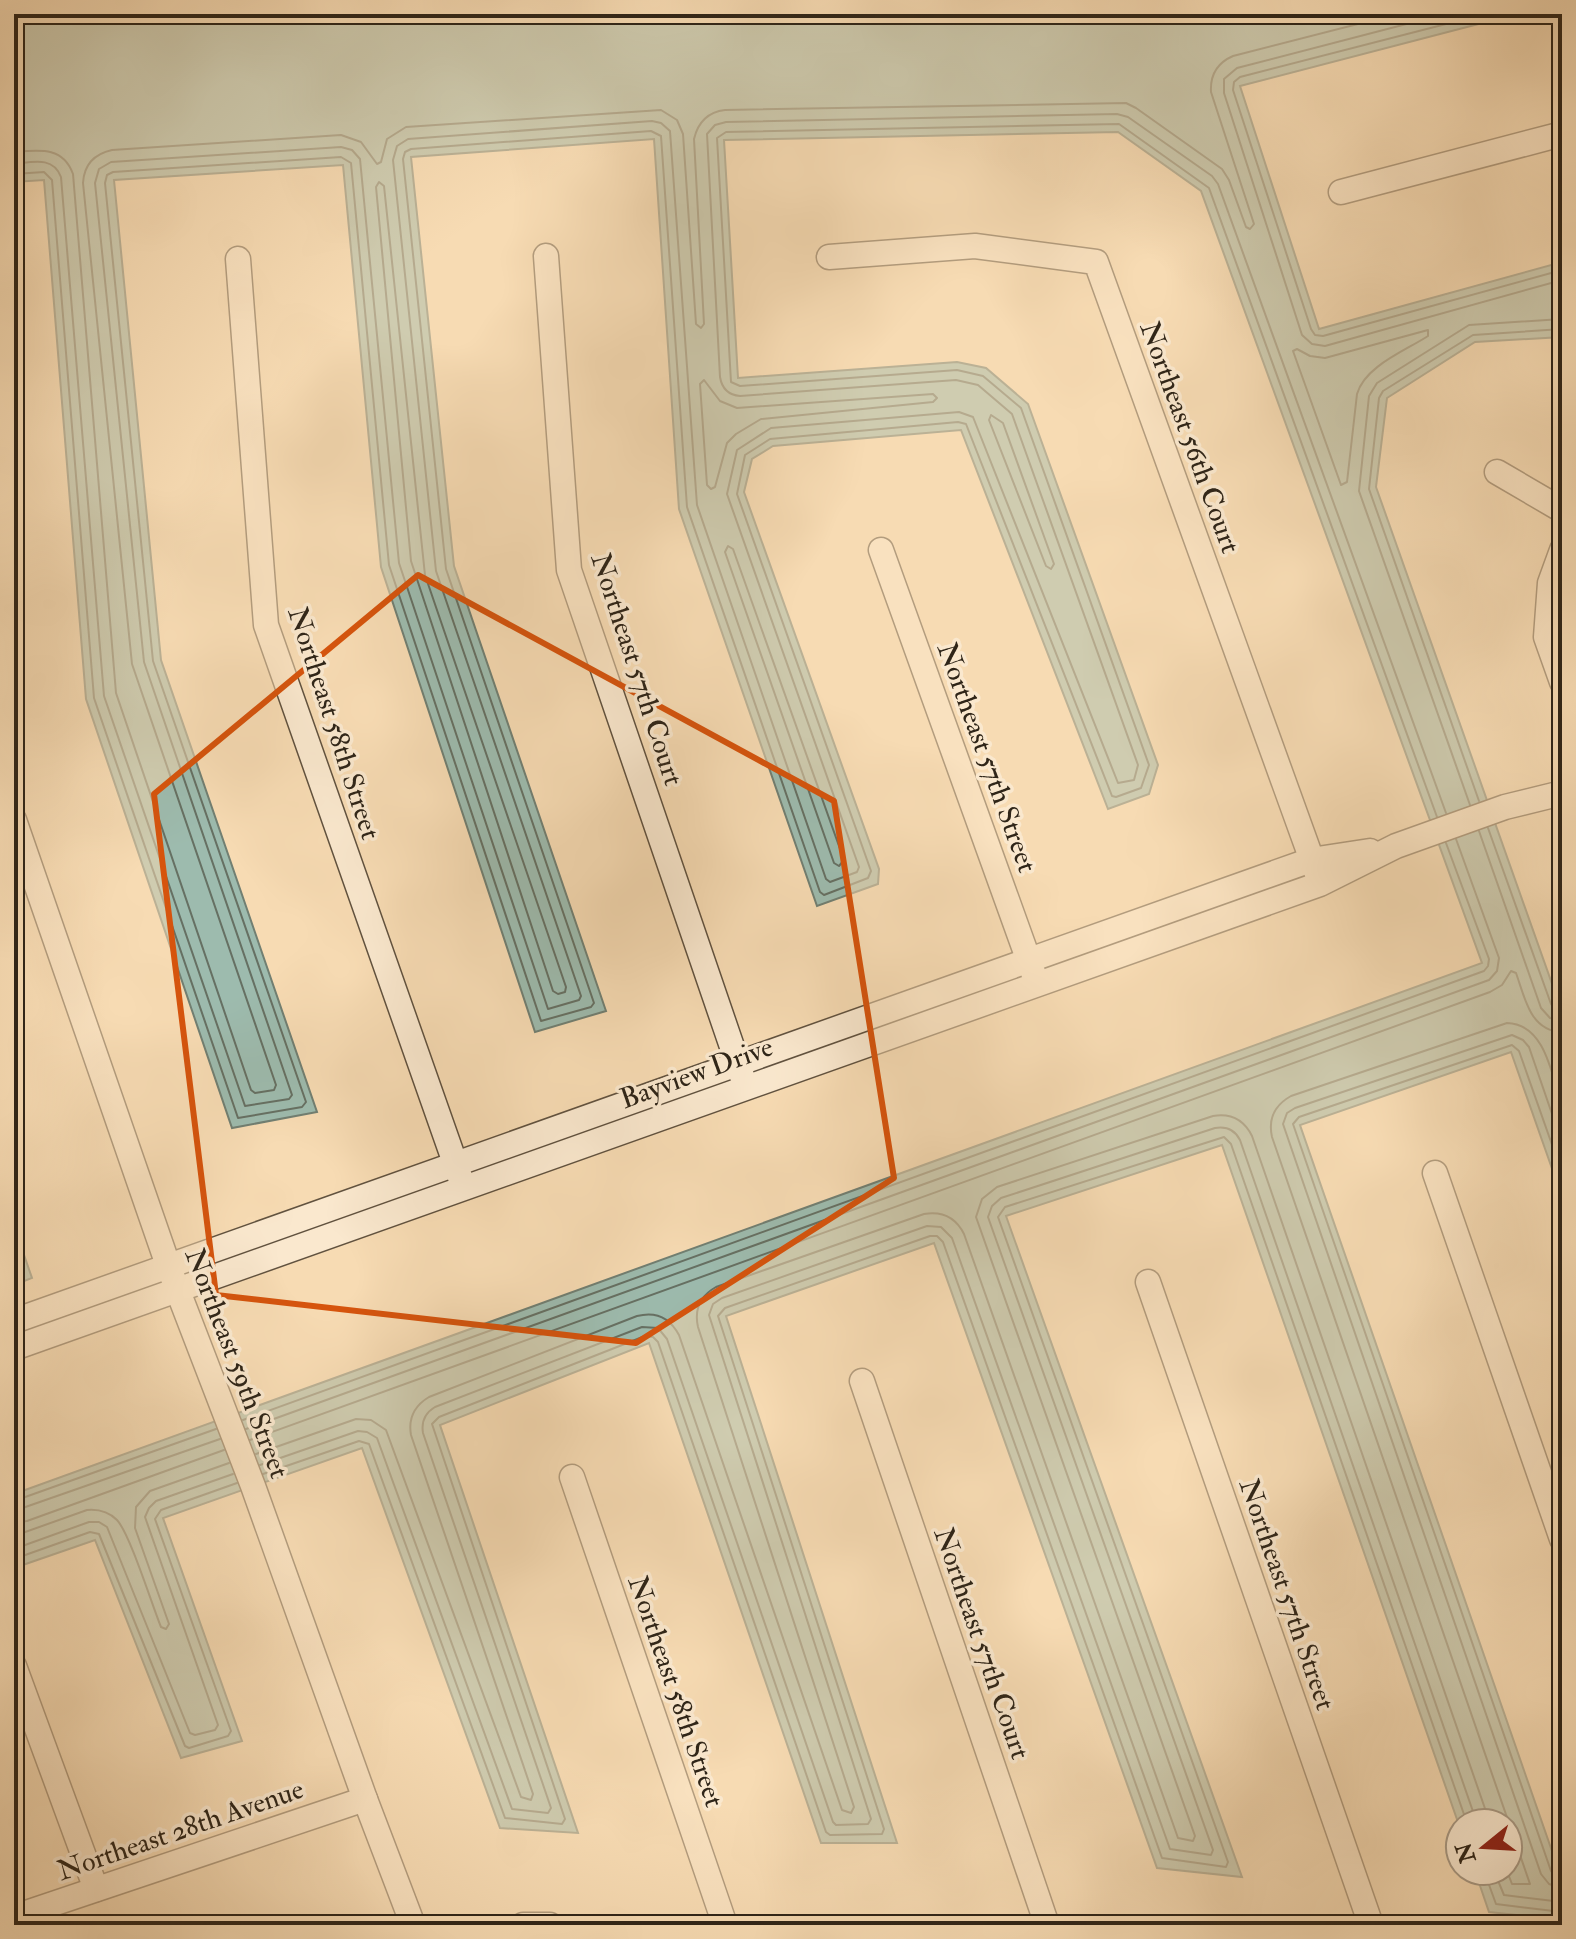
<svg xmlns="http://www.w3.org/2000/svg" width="1576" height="1939" viewBox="0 0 1576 1939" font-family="'IM FELL Double Pica',serif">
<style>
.water{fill:#9dbbae;stroke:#717f72;stroke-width:2}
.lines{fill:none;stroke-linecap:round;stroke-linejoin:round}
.shore{stroke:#667063;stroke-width:2}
.minor-casing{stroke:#61523f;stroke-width:27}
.minor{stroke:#fae8ce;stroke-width:24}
.marked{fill:none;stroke:#d6540d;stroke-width:6;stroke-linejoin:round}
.labels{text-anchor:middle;stroke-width:7;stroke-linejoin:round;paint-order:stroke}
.street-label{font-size:28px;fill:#2f2518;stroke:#fae8ce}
</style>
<rect width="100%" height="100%" fill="#f7dbb3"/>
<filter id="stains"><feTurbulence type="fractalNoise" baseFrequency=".0025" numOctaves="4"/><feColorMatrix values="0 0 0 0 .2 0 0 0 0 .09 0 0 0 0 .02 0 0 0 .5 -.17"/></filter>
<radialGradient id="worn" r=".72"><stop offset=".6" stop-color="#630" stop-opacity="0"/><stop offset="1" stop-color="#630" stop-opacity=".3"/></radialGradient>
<g class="water">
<path d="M 14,14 L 1517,14 L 1240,86 L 1319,329 L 1562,262 L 1562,337 L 1475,342 L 1387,398 L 1376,487 L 1562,1012 L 1562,1197 L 1511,1052 L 1300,1125 L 1562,1880 L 1562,1920 L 1489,1912 L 1475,1871 L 1508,1871 L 1508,1823 L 1460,1823 L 1460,1828 L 1222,1145 L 1006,1216 L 1242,1877 L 1157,1868 L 934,1243 L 726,1316 L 897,1843 L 821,1843 L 649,1343 L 440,1425 L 578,1833 L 500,1828 L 362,1448 L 163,1518 L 242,1741 L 181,1758 L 95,1540 L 14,1568 L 14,1494 L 1482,963 L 1201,191 L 1118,132 L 724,140 L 738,378 L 957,362 L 986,368 L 1028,404 L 1158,765 L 1149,794 L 1108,809 L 961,430 L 773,446 L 752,459 L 744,492 L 879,869 L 878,884 L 817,906 L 679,509 L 654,139 L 411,157 L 454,566 L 606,1011 L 535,1032 L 381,567 L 343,165 L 114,180 L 161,660 L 317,1112 L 232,1128 L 86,699 L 44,180 L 14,182 Z"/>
<path d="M 14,1226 L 32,1278 L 14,1285 Z"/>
</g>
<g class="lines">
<g class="shore">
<path d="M 1445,14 L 1237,68 L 1224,79 L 1224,93 L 1302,335 L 1312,344 L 1325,346 L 1562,280"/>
<path d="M 1485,14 L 1240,77 L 1234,82 L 1233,90 L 1311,329 L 1315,335 L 1323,336 L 1562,270"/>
<path d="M 14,152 C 39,150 63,146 73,174 L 116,693 L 251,1090 L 255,1093 L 274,1090 L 276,1085 L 132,664 L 83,183 C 84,165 94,154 112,150 L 341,135 L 361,142 L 377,164 L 381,162 L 387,139 L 406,127 L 661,110 L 677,120 L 683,134 L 696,324 L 701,328 L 704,324 L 694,139 C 698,122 708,112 725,110 L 1126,103 L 1136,108 L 1222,169 L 1229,180 L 1246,227 L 1250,229 L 1254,224 L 1211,92 C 1210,75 1217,63 1233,56 L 1397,14"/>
<path d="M 14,164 C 33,162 53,156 61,177 L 104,696 L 245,1106 L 289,1099 L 292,1095 L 144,662 L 95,183 L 99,169 L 111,162 L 341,147 L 352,150 L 360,159 L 399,563 L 548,1009 L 579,1000 L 581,996 L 436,571 L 393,160 L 397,146 L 408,139 L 652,121 L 661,123 L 670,131 L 697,505 L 826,879 L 830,882 L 857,872 L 859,867 L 727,494 L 737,450 L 771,428 L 959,412 L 973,417 L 1118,783 L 1134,780 L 1138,765 L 1012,414 L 978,385 L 956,380 L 740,396 C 728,395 722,389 720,377 L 707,134 L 715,125 L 726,122 L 1117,114 L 1128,117 L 1212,176 L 1218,184 L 1446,813"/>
<path d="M 14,174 L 44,172 L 52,180 L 94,698 L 238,1118 L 302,1107 L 306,1102 L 153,661 L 105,183 L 107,175 L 113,172 L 341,157 L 351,163 L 389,565 L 541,1021 L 591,1007 L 594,1003 L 446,569 L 403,159 L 405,152 L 411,149 L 651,131 L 661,136 L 687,507 L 820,892 L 824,895 L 868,878 L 871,871 L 737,494 L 745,455 L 770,439 L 958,422 L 966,424 L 1112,796 L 1116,797 L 1141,788 L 1149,765 L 1021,408 L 983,376 L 957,370 L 740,386 L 731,382 L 717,138 L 726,132 L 1119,124 L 1209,188 L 1437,817"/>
<path d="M 379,182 L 384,186 L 425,575 L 566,987 L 565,992 L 558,994 L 553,991 L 411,561 L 376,187 Z"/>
<path d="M 1428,330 L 1428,336 C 1405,351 1365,366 1357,394 L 1347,482 L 1341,485 L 1293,351 L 1297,349 L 1310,356 L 1325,358 Z"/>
<path d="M 704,380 L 720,401 L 737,408 L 933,394 L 937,398 L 933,402 L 761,419 L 736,434 L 727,443 L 715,487 L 711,489 L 707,485 L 700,384 Z"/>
<path d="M 991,415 L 1003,423 L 1054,564 L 1051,569 L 1046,566 L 989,420 Z"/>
<path d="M 728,546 L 733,549 L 844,860 L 839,866 L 834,863 L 725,552 Z"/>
<path d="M 1479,801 L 1369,489 L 1379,398 L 1383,391 L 1473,335 L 1562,329"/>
<path d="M 1470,805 L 1359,491 L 1369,396 L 1377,383 L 1469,325 L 1562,319"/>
<path d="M 1488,828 L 1551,1004 L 1555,1009 L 1562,1010"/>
<path d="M 1479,831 L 1541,1008 L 1550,1018 L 1562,1020"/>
<path d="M 1562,1143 L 1529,1047 L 1523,1040 L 1512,1035 L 1295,1108 L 1287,1113 L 1283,1124 L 1541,1874 L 1549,1884 L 1562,1888"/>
<path d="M 1562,1173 L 1519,1051 L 1512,1045 L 1299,1117 L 1293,1124 L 1551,1871 L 1555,1876 L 1562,1878"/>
<path d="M 243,1420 L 1484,971 L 1488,966 L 1489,959 L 1446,843"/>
<path d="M 246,1429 L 1489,980 L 1497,971 L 1499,958 L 1456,839"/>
<path d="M 250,1440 L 1490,992 L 1502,985 L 1511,971 L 1516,973 C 1525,998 1530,1031 1562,1032"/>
<path d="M 256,1454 L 356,1419 L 371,1420 L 386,1430 L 521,1797 L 531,1800 L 533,1794 L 411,1435 C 408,1418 414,1406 429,1397 L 637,1316 C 656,1311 670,1318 679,1335 L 842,1810 L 851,1813 L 854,1807 L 698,1327 C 694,1309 700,1296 716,1287 L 924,1214 C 942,1211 956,1218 964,1234 L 1178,1838 L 1193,1841 L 1195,1836 L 976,1217 L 982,1199 L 997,1187 L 1213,1116 C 1231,1113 1244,1120 1252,1136 L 1490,1823"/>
<path d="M 260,1465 L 358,1431 L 367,1432 L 377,1438 L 512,1809 L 548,1813 L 551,1808 L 423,1433 C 421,1421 425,1413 435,1407 L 642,1327 L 658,1328 L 667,1339 L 833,1822 L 836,1825 L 868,1824 L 871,1819 L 709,1315 L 713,1304 L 722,1298 L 927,1226 L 941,1227 L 952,1238 L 1170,1849 L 1211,1855 L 1213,1850 L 988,1217 L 992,1206 L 1001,1198 L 1215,1128 C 1227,1126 1235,1130 1240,1140 L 1477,1823"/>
<path d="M 263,1474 L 359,1441 L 369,1444 L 505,1818 L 562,1824 L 565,1819 L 432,1424 L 439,1417 L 645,1336 L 653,1337 L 658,1342 L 826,1832 L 830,1835 L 882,1834 L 884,1829 L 718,1316 L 725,1308 L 930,1236 L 937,1236 L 943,1242 L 1162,1858 L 1226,1867 L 1228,1862 L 998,1217 L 1005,1207 L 1224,1137 L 1231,1144 L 1467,1823"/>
<path d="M 14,1501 L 216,1429"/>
<path d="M 14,1511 L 220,1439"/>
<path d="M 14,1523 L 27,1521 L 224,1450"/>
<path d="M 14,1536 L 87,1510 C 98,1509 108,1511 117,1520 C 130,1534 152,1605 161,1627 L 166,1629 L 169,1624 L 135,1528 L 136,1507 L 150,1491 L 229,1463"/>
<path d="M 14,1549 L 89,1522 L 99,1522 L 107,1527 L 190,1733 L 195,1735 L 215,1730 L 218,1725 L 145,1517 L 149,1508 L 156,1501 L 233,1474"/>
<path d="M 14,1559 L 90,1532 L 99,1534 L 185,1746 L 189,1748 L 228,1736 L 231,1731 L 155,1519 L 161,1510 L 237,1483"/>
<path d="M 1484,1871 L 1496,1904 L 1562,1912"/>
<path d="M 1494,1871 L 1504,1895 L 1562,1902"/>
<path d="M 1507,1871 L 1512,1884 L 1530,1884 L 1272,1137 C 1268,1119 1275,1105 1291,1096 L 1507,1023 C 1546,1024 1552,1077 1562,1106"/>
</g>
<defs>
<g id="minor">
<path d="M 1341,192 L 1562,134"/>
<path d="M 546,256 L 569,570 L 742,1076"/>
<path d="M 829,257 L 975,246 L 1096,262 L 1317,874"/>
<path d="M 238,259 L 266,625 L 460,1177"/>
<path d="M 1497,472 L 1562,510"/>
<path d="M 881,550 L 1034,975"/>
<path d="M 1562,550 L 1550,583 L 1546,637 L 1562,682"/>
<path d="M 14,820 L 168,1265 L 253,1486 L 365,1799 L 413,1925"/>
<path d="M 1435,1173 L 1562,1539"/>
<path d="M 1148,1282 L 1371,1925"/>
<path d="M 14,1321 L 1311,860 L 1370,851"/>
<path d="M 14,1348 L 1320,884 L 1396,846 L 1505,807 L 1562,793"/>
<path d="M 862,1381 L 1047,1925"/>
<path d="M 572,1477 L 725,1925"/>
<path d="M 14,1666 L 96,1889"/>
<path d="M 14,1917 L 365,1799"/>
<path d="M 523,1925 L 550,1925"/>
</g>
</defs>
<use href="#minor" class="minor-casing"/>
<use href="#minor" class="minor"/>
</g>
<path d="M0 0H1576V1939H0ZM 418,575 L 834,801 L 894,1178 L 636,1343 L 216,1295 L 154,794 Z" fill="#f7dbb3" fill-opacity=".55" fill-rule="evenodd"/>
<path class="marked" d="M 418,575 L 834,801 L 894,1178 L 636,1343 L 216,1295 L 154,794 Z"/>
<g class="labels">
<g class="street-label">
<text transform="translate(1191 437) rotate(70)" y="10">Northeast 56th Court</text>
<text transform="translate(638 669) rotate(72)" y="10">Northeast 57th Court</text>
<text transform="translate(335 723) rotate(72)" y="10">Northeast 58th Street</text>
<text transform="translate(988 757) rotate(70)" y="10">Northeast 57th Street</text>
<text transform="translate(696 1072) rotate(-20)" y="10">Bayview Drive</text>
<text transform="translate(238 1363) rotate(69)" y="10">Northeast 59th Street</text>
<text transform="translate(1288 1594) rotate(71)" y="10">Northeast 57th Street</text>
<text transform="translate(983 1643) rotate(71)" y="10">Northeast 57th Court</text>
<text transform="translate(677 1691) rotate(71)" y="10">Northeast 58th Street</text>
<text transform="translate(180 1829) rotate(-19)" y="10">Northeast 28th Avenue</text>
</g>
</g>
<rect width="1576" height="1939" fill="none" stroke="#f7dbb3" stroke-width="48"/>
<rect x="16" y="16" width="1544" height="1907" fill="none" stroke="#2f2518" stroke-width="4"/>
<rect x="24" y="24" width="1528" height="1891" fill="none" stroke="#2f2518" stroke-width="2"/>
<g transform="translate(1484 1847) rotate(252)"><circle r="38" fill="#fae8ce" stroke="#a99a85" stroke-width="2"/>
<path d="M0-6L14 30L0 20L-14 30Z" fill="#8f2418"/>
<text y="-12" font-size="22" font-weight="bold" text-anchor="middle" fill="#2f2518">N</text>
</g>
<rect width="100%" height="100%" filter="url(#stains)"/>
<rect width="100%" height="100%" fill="url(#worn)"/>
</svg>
